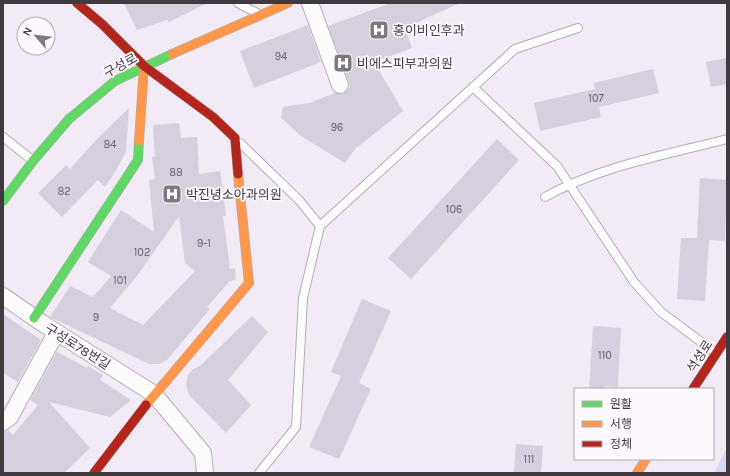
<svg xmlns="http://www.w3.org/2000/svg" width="730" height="476" viewBox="0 0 730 476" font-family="Karla,'Noto Sans KR',sans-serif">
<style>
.water{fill:#d6d9fc}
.building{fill:#d6cfdd;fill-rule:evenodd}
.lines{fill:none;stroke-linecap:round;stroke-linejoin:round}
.lane-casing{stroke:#b4aeb6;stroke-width:10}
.street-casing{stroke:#b4aeb6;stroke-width:18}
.fast-casing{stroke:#b4aeb6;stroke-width:10}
.slow-casing{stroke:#b4aeb6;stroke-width:10}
.jam-casing{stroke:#b4aeb6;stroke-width:10}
.lane{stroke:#fdfcfd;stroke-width:8}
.street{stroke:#fdfcfd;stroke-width:16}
.fast{stroke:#63d668;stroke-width:9}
.slow{stroke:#ff974d;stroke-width:9}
.jam{stroke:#b3261e;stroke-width:9}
.labels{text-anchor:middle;stroke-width:3.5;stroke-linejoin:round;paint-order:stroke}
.number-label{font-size:11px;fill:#665f67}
.poi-label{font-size:13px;fill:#403a40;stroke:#fdf7fe;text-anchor:start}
.street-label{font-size:13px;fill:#403a40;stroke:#fdf7fe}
</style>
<rect width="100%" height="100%" fill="#f2eaf4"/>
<path class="water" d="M 727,447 L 727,473 L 714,473 Z"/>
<g class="building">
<path d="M 124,3 L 207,3 L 169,22 L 167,20 L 137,30 Z"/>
<path d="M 391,3 L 460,3 L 405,28 L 412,48 L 374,62 L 403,111 L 355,149 L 345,163 L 301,136 L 281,118 L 283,107 L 309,103 L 335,93 L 343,94 L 347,91 L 350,87 L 349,82 L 328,26 Z"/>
<path d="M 308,25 L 321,62 L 254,88 L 240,51 Z"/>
<path d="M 727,58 L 727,84 L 711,87 L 706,62 Z"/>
<path d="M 653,69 L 659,93 L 599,107 L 601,117 L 540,131 L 534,103 L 595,89 L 594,83 Z"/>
<path d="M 129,108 L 126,152 L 114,174 L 105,187 L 98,180 L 62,217 L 38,193 L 66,165 L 70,169 L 97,139 Z"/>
<path d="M 179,123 L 181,138 L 197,137 L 199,174 L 220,171 L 226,216 L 223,216 L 230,269 L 235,268 L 236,279 L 229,282 L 207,307 L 210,309 L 167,360 L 159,364 L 149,364 L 50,317 L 70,286 L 93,297 L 111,276 L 88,262 L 121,210 L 154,232 L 149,180 L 155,179 L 152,157 L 155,157 L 153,125 ZM 179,216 L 185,263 L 195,271 L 143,325 L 110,308 L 137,276 Z"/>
<path d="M 497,139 L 519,160 L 411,279 L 388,258 Z"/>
<path d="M 700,178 L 727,180 L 725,241 L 709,240 L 705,301 L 677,299 L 681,238 L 697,238 Z"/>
<path d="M 362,299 L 391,311 L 359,383 L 371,389 L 339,459 L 309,447 L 341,376 L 331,372 Z"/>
<path d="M 3,314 L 41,340 L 18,382 L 3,373 Z"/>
<path d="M 252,316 L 268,332 L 228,380 L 251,405 L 226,433 L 189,395 L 186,384 L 188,375 L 193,369 L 200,366 Z"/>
<path d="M 593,326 L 621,328 L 618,387 L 605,386 L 604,389 L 589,389 Z"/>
<path d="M 57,352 L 87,368 L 88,366 L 103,375 L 100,380 L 131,400 L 110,417 L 49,402 L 90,448 L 64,473 L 3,473 L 3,431 L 8,430 L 13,435 L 38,405 L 30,400 Z"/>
<path d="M 516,444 L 543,446 L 541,473 L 514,473 Z"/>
</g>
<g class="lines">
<defs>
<g id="lane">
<path d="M 238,3 L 257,13"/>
<path d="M 473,87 L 557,166 L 634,282 L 661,312 L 716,353"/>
<path d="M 3,137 L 32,160"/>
<path d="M 240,143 L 299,200 L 320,226"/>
<path d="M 545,197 C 600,166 666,155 727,139"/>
<path d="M 259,473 L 296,427 L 303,298 L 320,226 L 515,49 L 578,28"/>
</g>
<g id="street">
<path d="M 310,3 L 340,85"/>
<path d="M 3,296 L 45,325 L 154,394 L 203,453 L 205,473"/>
<path d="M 3,422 L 10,417 L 56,333"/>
</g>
<g id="fast">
<path d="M 3,201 L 33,161 L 69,119 L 115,81 L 172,54"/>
<path d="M 34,318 L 138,160 L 139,141"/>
</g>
<g id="slow">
<path d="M 172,54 L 288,3"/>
<path d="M 139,141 L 144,66"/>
<path d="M 146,405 L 249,283 L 238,174"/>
<path d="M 637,473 L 646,459"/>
</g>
<g id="jam">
<path d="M 77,3 L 102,24 L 144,66 L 213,117 L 235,138 L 238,174"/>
<path d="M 693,389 L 727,337"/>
<path d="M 94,473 L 146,405"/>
</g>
</defs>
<use href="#lane" class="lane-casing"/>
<use href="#street" class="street-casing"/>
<use href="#fast" class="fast-casing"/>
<use href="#slow" class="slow-casing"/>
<use href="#jam" class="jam-casing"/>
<use href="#lane" class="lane"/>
<use href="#street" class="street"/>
<use href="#fast" class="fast"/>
<use href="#slow" class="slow"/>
<use href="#jam" class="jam"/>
</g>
<defs>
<symbol id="hospital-square" viewBox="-11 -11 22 22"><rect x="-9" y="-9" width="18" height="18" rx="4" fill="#7e787f" stroke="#fdf7fe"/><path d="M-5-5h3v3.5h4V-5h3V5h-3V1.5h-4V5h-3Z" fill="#fff"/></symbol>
</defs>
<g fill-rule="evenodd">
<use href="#hospital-square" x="368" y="19" width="22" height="22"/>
<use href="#hospital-square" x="332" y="52" width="22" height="22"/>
<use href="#hospital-square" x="161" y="183" width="22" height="22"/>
</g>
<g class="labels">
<g class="number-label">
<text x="281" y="60">94</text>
<text x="596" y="102">107</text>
<text x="337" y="131">96</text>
<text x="110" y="148">84</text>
<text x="176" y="176">88</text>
<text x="64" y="195">82</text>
<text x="454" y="213">106</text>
<text x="204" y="247">9-1</text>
<text x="142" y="256">102</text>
<text x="120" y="284">101</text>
<text x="96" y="321">9</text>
<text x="605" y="359">110</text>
<text x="529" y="463">111</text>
</g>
<g class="poi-label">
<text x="393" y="35">홍이비인후과</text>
<text x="357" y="68">비에스피부과의원</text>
<text x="186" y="199">박진녕소아과의원</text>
</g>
<g class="street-label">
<text transform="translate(120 65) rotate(-29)" y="5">구성로</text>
<text transform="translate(78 346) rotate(32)" y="5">구성로78번길</text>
<text transform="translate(699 356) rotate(-57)" y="5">석성로</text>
</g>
</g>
<rect width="730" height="476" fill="none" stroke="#403a40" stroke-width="8"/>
<rect x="574" y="388" width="140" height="72" fill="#fdf7fe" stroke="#b1abb2"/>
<rect x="582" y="401" width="20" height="6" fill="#63d668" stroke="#b1abb2"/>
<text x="610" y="408" font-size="12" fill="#403a40">원활</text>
<rect x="582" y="421" width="20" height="6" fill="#ff974d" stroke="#b1abb2"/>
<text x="610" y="428" font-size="12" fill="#403a40">서행</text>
<rect x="582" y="441" width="20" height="6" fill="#b3261e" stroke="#b1abb2"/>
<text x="610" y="448" font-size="12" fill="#403a40">정체</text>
<g transform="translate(36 36) rotate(298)"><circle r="19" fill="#fdf7fe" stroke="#b1abb2"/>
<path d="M0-3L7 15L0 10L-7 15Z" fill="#7e787f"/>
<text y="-6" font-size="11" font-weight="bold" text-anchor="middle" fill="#403a40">N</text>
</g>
</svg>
